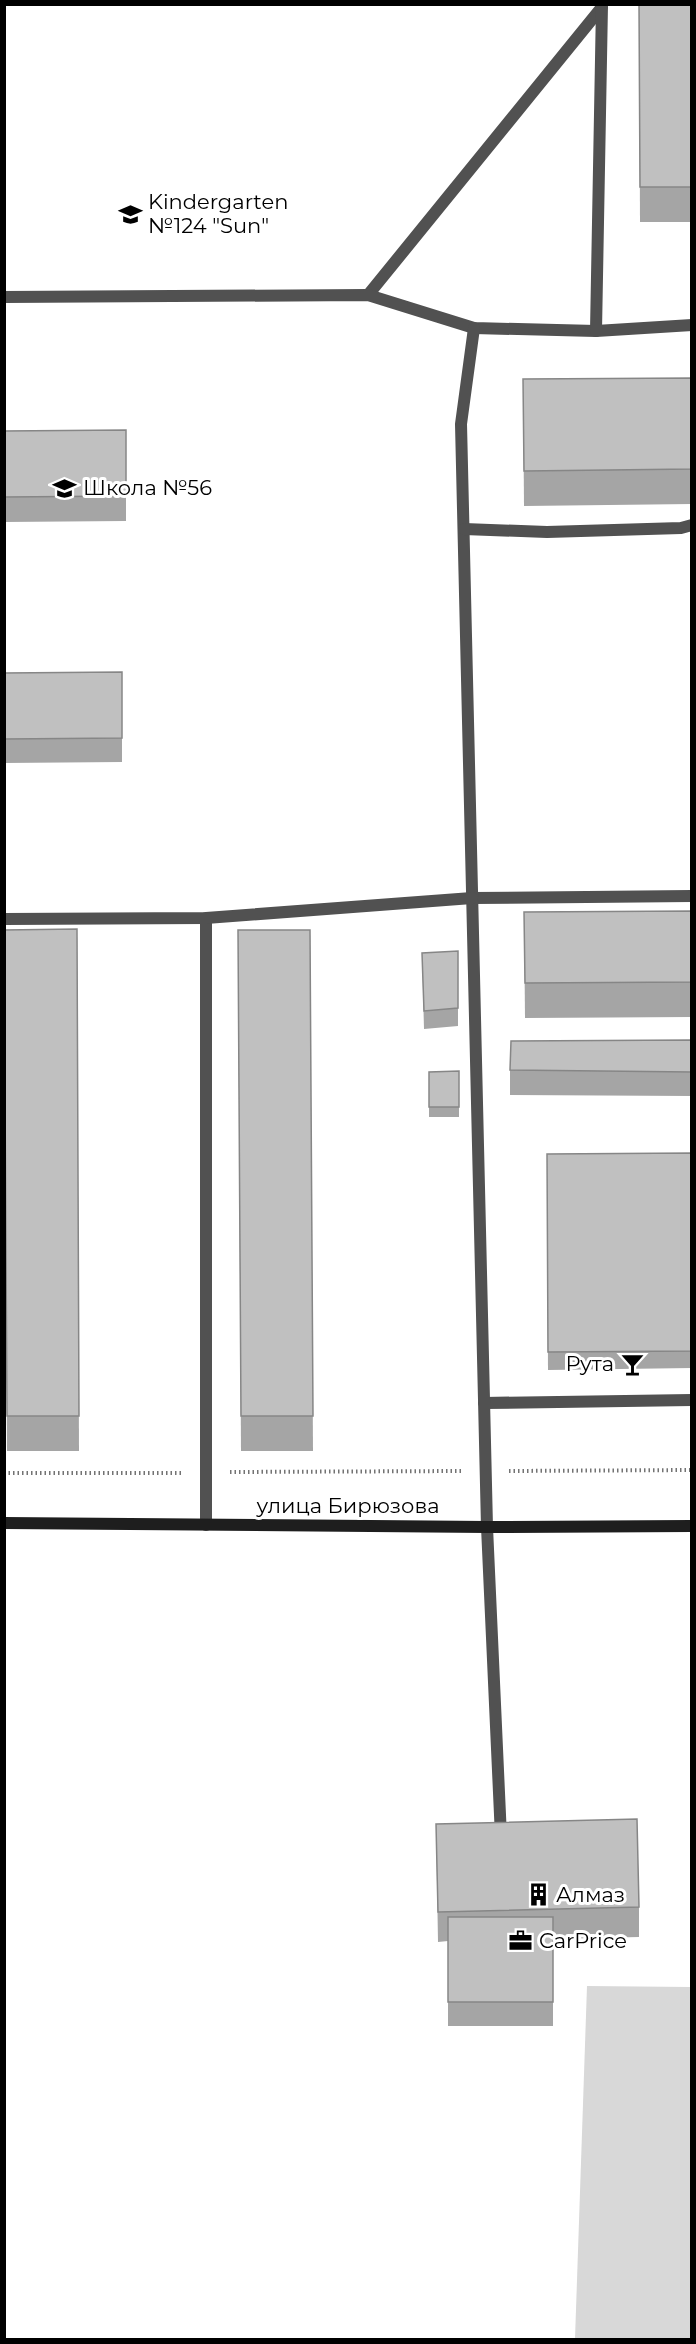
<svg xmlns="http://www.w3.org/2000/svg" width="696" height="2344" viewBox="0 0 696 2344" font-family="Montserrat,sans-serif">
<style>
.green{fill:#d8d8d8}
.lines{fill:none;stroke-linecap:round;stroke-linejoin:round}
.path{stroke:#737373;stroke-width:4;stroke-dasharray:1.5 3;stroke-linecap:butt}
.lane{stroke:#515151;stroke-width:12}
.street{stroke:#515151;stroke-width:12}
.secondary{stroke:#1e1e1e;stroke-width:12}
.wall{fill:#a5a5a5}
.building{fill:#c0c0c0;stroke:#868686;stroke-width:1.5}
.labels{text-anchor:middle;stroke-width:6;stroke-linejoin:round;paint-order:stroke}
.poi-label{font-size:21px;fill:#000;stroke:#fff;text-anchor:start}
.street-label{font-size:21px;fill:#000;stroke:#fff}
</style>
<rect width="100%" height="100%" fill="#fff"/>
<path class="green" d="M 587,1986 L 691,1987 L 691,2339 L 575,2339 Z"/>
<g class="lines">
<g class="path">
<path d="M 509,1471 L 692,1470"/>
<path d="M 230,1472 L 463,1471"/>
<path d="M 4,1473 L 181,1473"/>
</g>
<g class="lane">
<path d="M 472,898 L 692,896"/>
<path d="M 484,1403 L 692,1400"/>
<path d="M 206,1525 L 206,918"/>
<path d="M 487,1527 L 501,1837"/>
</g>
<g class="street">
<path d="M 368,295 L 602,7"/>
<path d="M 4,297 L 368,295 L 474,328 L 596,331 L 692,325"/>
<path d="M 474,328 L 461,424 L 487,1527"/>
<path d="M 596,331 L 602,5"/>
<path d="M 464,529 L 547,532 L 681,528 L 692,525"/>
<path d="M 4,919 L 206,918 L 472,898"/>
</g>
<path class="secondary" d="M 4,1523 L 487,1527 L 692,1526"/>
</g>
<g class="wall">
<path d="M 639,4 L 692,4 L 692,222 L 640,222 Z"/>
<path d="M 692,378 L 692,504 L 524,506 L 523,379 Z"/>
<path d="M 126,430 L 126,521 L 4,522 L 4,431 Z"/>
<path d="M 122,672 L 122,762 L 4,763 L 4,673 Z"/>
<path d="M 692,911 L 692,1017 L 525,1018 L 524,912 Z"/>
<path d="M 77,929 L 79,1451 L 7,1451 L 4,930 Z"/>
<path d="M 238,930 L 310,930 L 313,1451 L 241,1451 Z"/>
<path d="M 422,953 L 458,1008 L 458,1026 L 424,1029 Z"/>
<path d="M 692,1040 L 692,1096 L 510,1095 L 510,1070 Z"/>
<path d="M 459,1071 L 459,1117 L 429,1117 L 429,1072 Z"/>
<path d="M 692,1153 L 692,1368 L 548,1370 L 547,1154 Z"/>
<path d="M 436,1824 L 639,1907 L 639,1937 L 553,1939 L 553,2026 L 448,2026 L 448,1941 L 438,1942 Z"/>
</g>
<g class="building">
<path d="M 639,4 L 692,4 L 692,187 L 640,187 Z"/>
<path d="M 692,378 L 692,469 L 524,471 L 523,379 Z"/>
<path d="M 126,430 L 126,496 L 4,497 L 4,431 Z"/>
<path d="M 122,672 L 122,738 L 4,739 L 4,673 Z"/>
<path d="M 692,911 L 692,982 L 525,983 L 524,912 Z"/>
<path d="M 77,929 L 79,1416 L 7,1416 L 4,930 Z"/>
<path d="M 238,930 L 310,930 L 313,1416 L 241,1416 Z"/>
<path d="M 458,951 L 458,1008 L 424,1011 L 422,953 Z"/>
<path d="M 692,1040 L 692,1072 L 510,1070 L 511,1041 Z"/>
<path d="M 459,1071 L 459,1107 L 429,1107 L 429,1072 Z"/>
<path d="M 692,1153 L 692,1351 L 548,1352 L 547,1154 Z"/>
<path d="M 637,1819 L 639,1907 L 438,1912 L 436,1824 Z"/>
<rect x="448" y="1917" width="105" height="85"/>
</g>
<defs>
<symbol id="school-bare" viewBox="-9 -9 18 18"><path d="M0-5L7-2L0 1L-7-2ZM-4 1L0 2.5L4 1V4Q0 6-4 4Z" fill="#000" stroke="#fff" stroke-width="2.5" paint-order="stroke"/></symbol>
<symbol id="bar-bare" viewBox="-9 -9 18 18"><path d="M-6-5H6L.8 .8V4.5H3.5V6h-7V4.5H-.8V.8Z" fill="#000" stroke="#fff" stroke-width="2.5" paint-order="stroke"/></symbol>
<symbol id="building-bare" viewBox="-9 -9 18 18"><path d="M-4-6H4V6H1V3H-1V6H-4ZM-2.5-4.3h1.7v1.8h-1.7ZM.8-4.3h1.7v1.8H.8ZM-2.5-1h1.7V.8h-1.7ZM.8-1h1.7V.8H.8Z" fill="#000" stroke="#fff" stroke-width="2.5" paint-order="stroke"/></symbol>
<symbol id="office-bare" viewBox="-9 -9 18 18"><path d="M-6-3h4V-5.5h4V-3h4V5H-6ZM-1-4.5V-3h2v-1.5ZM-6 0V1H6V0Z" fill="#000" stroke="#fff" stroke-width="2.5" paint-order="stroke"/></symbol>
</defs>
<g fill-rule="evenodd">
<use href="#school-bare" x="114" y="198" width="33" height="33"/>
<use href="#school-bare" x="48" y="472" width="33" height="33"/>
<use href="#bar-bare" x="616" y="1348" width="33" height="33"/>
<use href="#building-bare" x="522" y="1878" width="33" height="33"/>
<use href="#office-bare" x="504" y="1924" width="33" height="33"/>
</g>
<g class="labels">
<g class="poi-label">
<text x="148" y="209">Kindergarten<tspan x="148" dy="24">№124 "Sun"</tspan></text>
<text x="83" y="495">Школа №56</text>
<text x="614" y="1371" text-anchor="end">Рута</text>
<text x="556" y="1902">Алмаз</text>
<text x="539" y="1948">CarPrice</text>
</g>
<g class="street-label">
<text x="348" y="1513">улица Бирюзова</text>
</g>
</g>
<rect width="696" height="2344" fill="none" stroke="#000000" stroke-width="12"/>
</svg>
